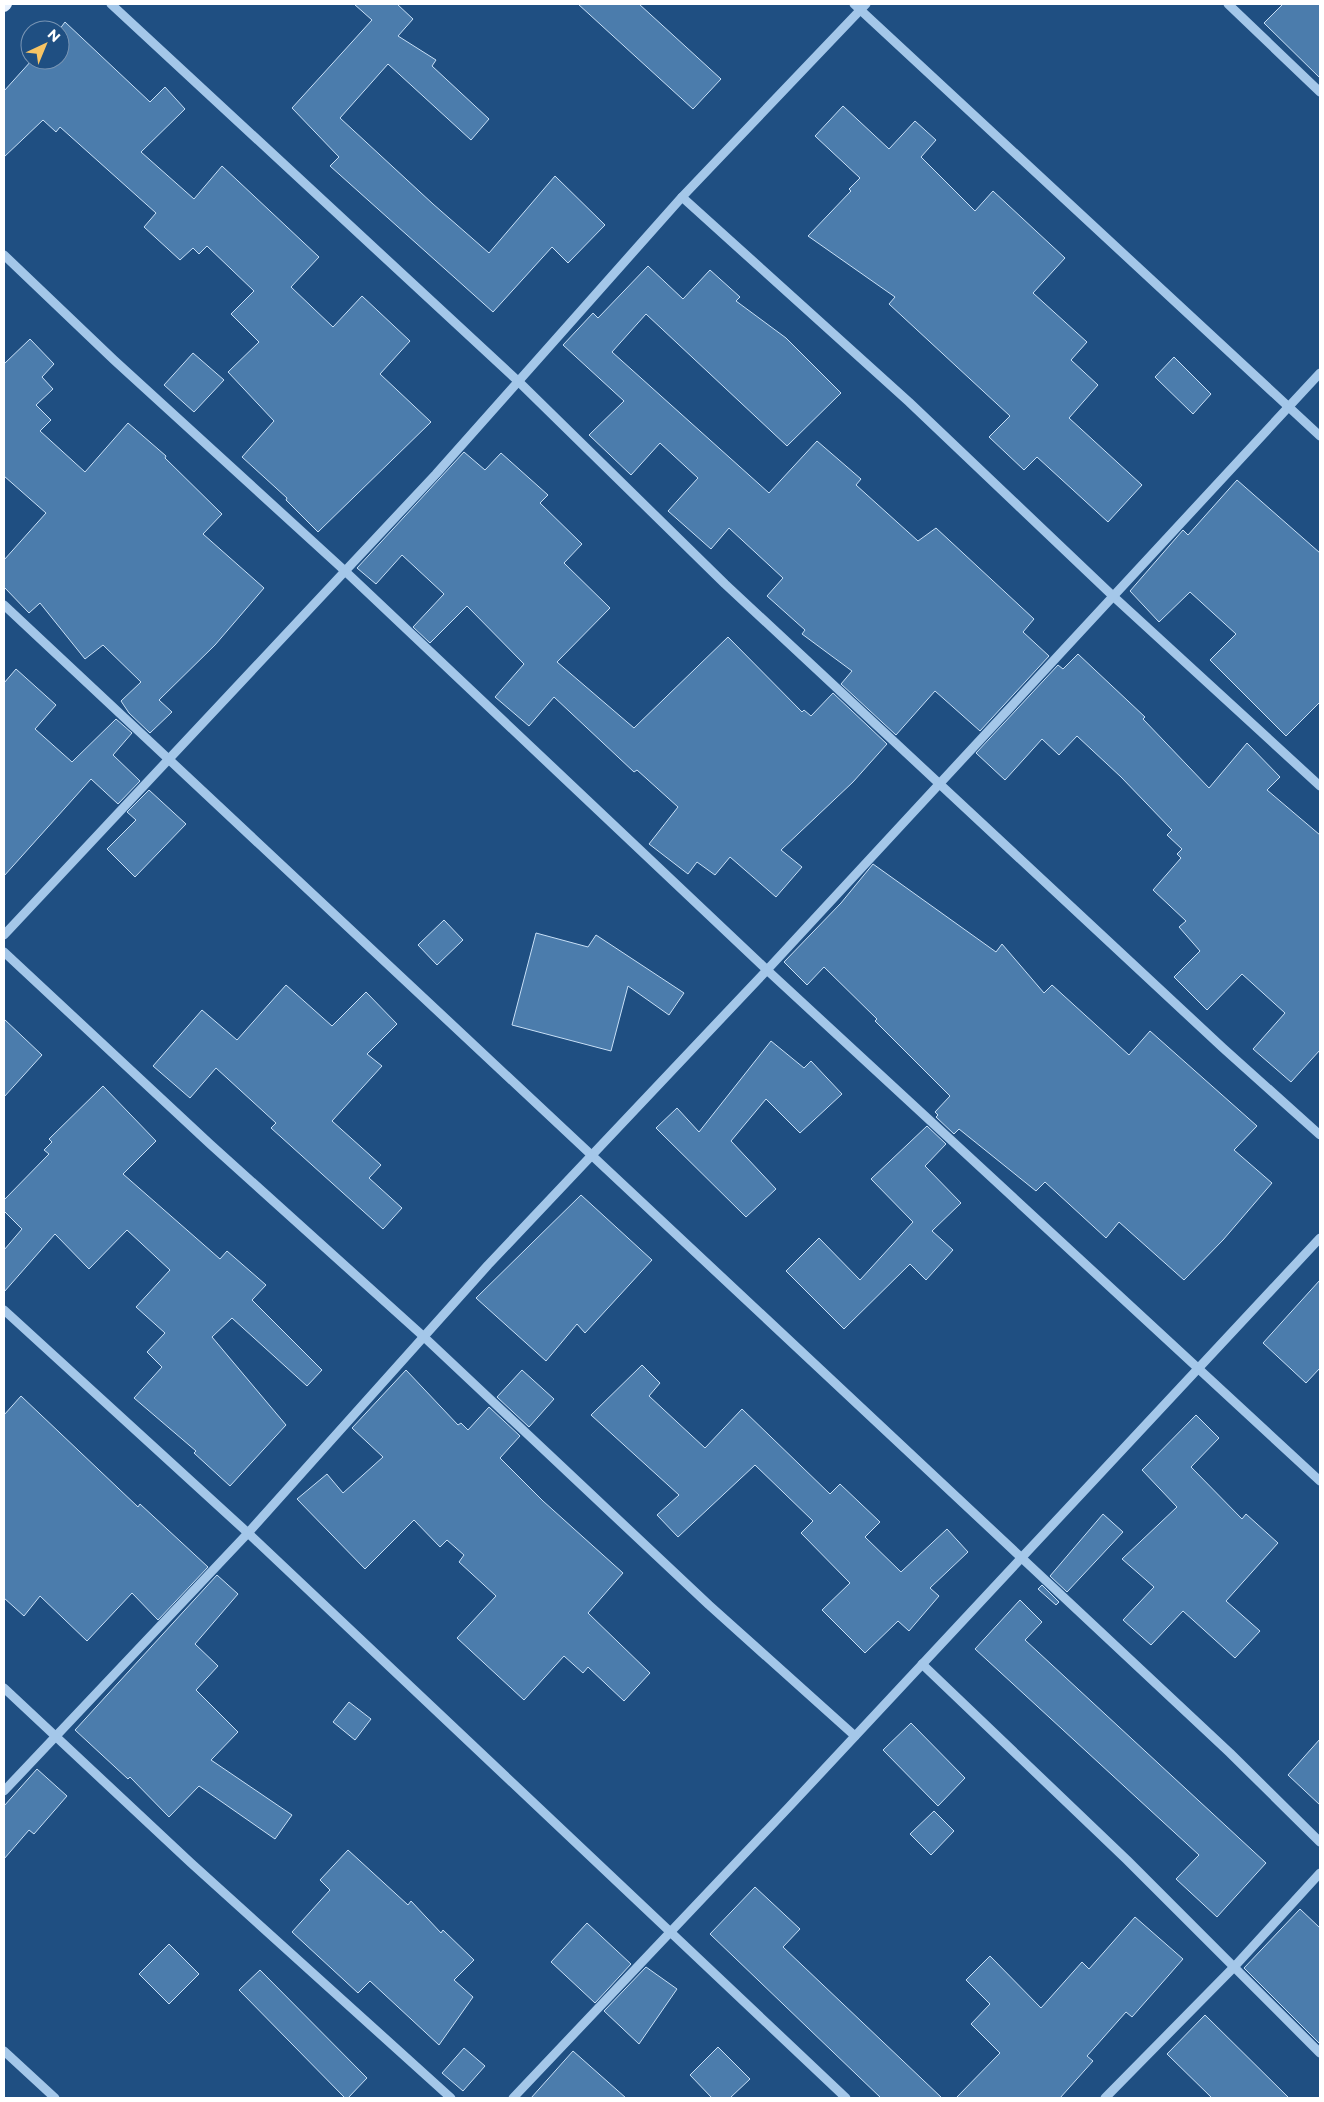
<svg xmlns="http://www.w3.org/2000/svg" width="1324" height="2102" viewBox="0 0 1324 2102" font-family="Montserrat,sans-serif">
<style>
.building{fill:#4b7cac;stroke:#c8e0f7}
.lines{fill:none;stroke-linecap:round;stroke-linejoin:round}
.minor{stroke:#a4c7e9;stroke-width:9}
.major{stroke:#e7f1fe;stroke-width:12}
</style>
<rect width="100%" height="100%" fill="#1f4f82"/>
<g class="building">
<path d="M 354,4 L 397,4 L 413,19 L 398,36 L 436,60 L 432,66 L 489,119 L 471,140 L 388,64 L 340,118 L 433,204 L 489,253 L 555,176 L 605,225 L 568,263 L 552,247 L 493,312 L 330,166 L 339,157 L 292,108 L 372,20 Z"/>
<path d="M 578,4 L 639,4 L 721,79 L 693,109 Z"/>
<path d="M 1283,4 L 1320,4 L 1320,78 L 1264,23 Z"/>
<path d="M 65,22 L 150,102 L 165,87 L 185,109 L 141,152 L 194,199 L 222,166 L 319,257 L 291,287 L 333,327 L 362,296 L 410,341 L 380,374 L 431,422 L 318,532 L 286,500 L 287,498 L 242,457 L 274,421 L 228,372 L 259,342 L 231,314 L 254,291 L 207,246 L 199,254 L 193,248 L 180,260 L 144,227 L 156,213 L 60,127 L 56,132 L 43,120 L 4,157 L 4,91 L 32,60 L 60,60 L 59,30 Z"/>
<path d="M 843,106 L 889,149 L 915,121 L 936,140 L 921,157 L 975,211 L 993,191 L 1065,258 L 1033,293 L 1087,342 L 1071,360 L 1098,385 L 1069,418 L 1142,485 L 1108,522 L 1037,457 L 1024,470 L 989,437 L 1010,416 L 889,304 L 895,297 L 808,236 L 851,191 L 849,189 L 860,178 L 815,136 Z"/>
<path d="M 648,266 L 683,299 L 710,270 L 740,297 L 736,301 L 786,338 L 841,393 L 787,446 L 646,314 L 612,352 L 769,493 L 817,441 L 861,479 L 856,485 L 918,541 L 936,528 L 1034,619 L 1023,632 L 1049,656 L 980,731 L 935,691 L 896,735 L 841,684 L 852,671 L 802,634 L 805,630 L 767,596 L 783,578 L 729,528 L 711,549 L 668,511 L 698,478 L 660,443 L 631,475 L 589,435 L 624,401 L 563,345 L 593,313 L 598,318 Z"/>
<path d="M 30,339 L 54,364 L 42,377 L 53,389 L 36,405 L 51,420 L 40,431 L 85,472 L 128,423 L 166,456 L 165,458 L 222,514 L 203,534 L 264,588 L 215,645 L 159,700 L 172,712 L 150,733 L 129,713 L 121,701 L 141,682 L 103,645 L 85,659 L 40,603 L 29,613 L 4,587 L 4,560 L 46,513 L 4,476 L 4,364 Z"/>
<path d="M 193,353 L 224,380 L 194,412 L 164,385 Z"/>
<path d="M 1174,357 L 1211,394 L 1193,414 L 1155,377 Z"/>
<path d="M 464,452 L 485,470 L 501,453 L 548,495 L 540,503 L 582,544 L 564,563 L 610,608 L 557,662 L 634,728 L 728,637 L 802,712 L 804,710 L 811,716 L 833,693 L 887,744 L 853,782 L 781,850 L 802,867 L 776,897 L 730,857 L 715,875 L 697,862 L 688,874 L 649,844 L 678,807 L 637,770 L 634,772 L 554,697 L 529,726 L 495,697 L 524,664 L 467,606 L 430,643 L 413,627 L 444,594 L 402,555 L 376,584 L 357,568 Z"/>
<path d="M 1237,480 L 1320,553 L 1320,702 L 1286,736 L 1210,660 L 1236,634 L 1190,592 L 1159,622 L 1130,591 L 1183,530 L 1188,535 Z"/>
<path d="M 1078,654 L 1145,717 L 1143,719 L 1209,788 L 1247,743 L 1280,777 L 1267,790 L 1320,835 L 1320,1050 L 1291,1082 L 1253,1049 L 1285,1013 L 1242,974 L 1207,1010 L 1174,977 L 1200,951 L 1179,927 L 1186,921 L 1153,890 L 1181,858 L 1177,854 L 1182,849 L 1167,835 L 1172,830 L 1121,777 L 1077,736 L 1059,755 L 1042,739 L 1005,780 L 976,753 L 1058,665 L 1063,669 Z"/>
<path d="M 16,669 L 56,705 L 35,729 L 72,762 L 116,719 L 132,733 L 113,755 L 140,781 L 118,804 L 91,779 L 4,876 L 4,683 Z"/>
<path d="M 149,790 L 186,824 L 135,877 L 107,849 L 136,820 L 127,812 Z"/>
<path d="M 873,864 L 996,952 L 1002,944 L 1044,993 L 1052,985 L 1129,1055 L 1150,1031 L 1257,1126 L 1234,1150 L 1272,1183 L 1223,1240 L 1184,1280 L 1119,1222 L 1106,1238 L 1045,1182 L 1036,1191 L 959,1129 L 954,1134 L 936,1117 L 938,1115 L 935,1112 L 950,1096 L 875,1021 L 877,1019 L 824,967 L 807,985 L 784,962 L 841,903 Z"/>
<path d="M 444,920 L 463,940 L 437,965 L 418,945 Z"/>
<path d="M 536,933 L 588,947 L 596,935 L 684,993 L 669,1015 L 628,986 L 611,1051 L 512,1025 Z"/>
<path d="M 286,985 L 332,1026 L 366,992 L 397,1024 L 367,1054 L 382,1066 L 332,1121 L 381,1165 L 369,1178 L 402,1208 L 383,1229 L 271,1128 L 276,1123 L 216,1068 L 190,1098 L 153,1066 L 202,1010 L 237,1040 Z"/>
<path d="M 4,1019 L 42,1055 L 4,1097 Z"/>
<path d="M 771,1041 L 804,1068 L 811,1061 L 842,1094 L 800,1133 L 766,1099 L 731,1141 L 776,1189 L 746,1217 L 656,1128 L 677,1108 L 699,1132 Z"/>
<path d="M 103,1086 L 156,1141 L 123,1174 L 220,1259 L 227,1251 L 266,1285 L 252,1300 L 322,1370 L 307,1386 L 232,1318 L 212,1337 L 286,1425 L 230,1486 L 194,1453 L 196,1451 L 134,1398 L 162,1367 L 147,1352 L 165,1333 L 136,1307 L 170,1270 L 127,1230 L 89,1269 L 55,1234 L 4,1292 L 4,1250 L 22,1229 L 4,1211 L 4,1200 L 49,1154 L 44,1150 L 52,1142 L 49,1139 Z"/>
<path d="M 927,1126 L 946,1144 L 925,1166 L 961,1203 L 932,1231 L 953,1250 L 926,1280 L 910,1264 L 844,1329 L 786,1271 L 819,1238 L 860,1280 L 913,1222 L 871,1179 Z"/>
<path d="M 581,1195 L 652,1260 L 585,1333 L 577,1324 L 546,1361 L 476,1298 Z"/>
<path d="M 1320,1280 L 1320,1368 L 1306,1383 L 1263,1343 Z"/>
<path d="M 642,1365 L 660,1383 L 649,1396 L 705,1448 L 742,1409 L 830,1494 L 840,1484 L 880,1522 L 865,1537 L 901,1572 L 947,1529 L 968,1552 L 930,1588 L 939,1596 L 909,1631 L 898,1621 L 865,1653 L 822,1610 L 850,1583 L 801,1533 L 813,1521 L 755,1465 L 678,1537 L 657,1515 L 679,1495 L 591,1415 Z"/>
<path d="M 406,1370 L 458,1425 L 461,1423 L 468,1430 L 489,1407 L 520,1436 L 500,1458 L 543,1501 L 623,1573 L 588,1613 L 650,1673 L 624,1701 L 588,1667 L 583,1673 L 564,1656 L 524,1700 L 457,1638 L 496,1596 L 459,1562 L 464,1555 L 447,1540 L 440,1547 L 414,1520 L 365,1569 L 297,1499 L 327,1474 L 343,1493 L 383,1457 L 352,1428 Z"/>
<path d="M 522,1370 L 554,1399 L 529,1427 L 497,1397 Z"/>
<path d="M 21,1396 L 138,1507 L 140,1504 L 208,1567 L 158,1620 L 132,1593 L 87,1641 L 40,1596 L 24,1616 L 4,1598 L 4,1415 Z"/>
<path d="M 1196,1415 L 1219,1438 L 1191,1467 L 1242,1519 L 1246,1514 L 1278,1543 L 1226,1601 L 1260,1631 L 1235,1658 L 1183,1611 L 1151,1645 L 1123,1620 L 1154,1587 L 1122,1559 L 1177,1507 L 1142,1470 Z"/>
<path d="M 1103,1514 L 1123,1532 L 1067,1592 L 1050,1576 Z"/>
<path d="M 217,1575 L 238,1594 L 195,1644 L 218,1666 L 196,1690 L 238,1732 L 211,1760 L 292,1815 L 275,1839 L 199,1786 L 169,1817 L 130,1777 L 128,1779 L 75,1730 Z"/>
<path d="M 1042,1585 L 1059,1602 L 1056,1605 L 1038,1589 Z"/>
<path d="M 1020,1600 L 1042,1622 L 1025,1640 L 1266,1863 L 1217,1917 L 1176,1879 L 1199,1855 L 975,1649 Z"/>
<path d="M 349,1702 L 371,1719 L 355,1740 L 333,1722 Z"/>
<path d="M 911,1723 L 965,1778 L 938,1806 L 883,1750 Z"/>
<path d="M 1320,1739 L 1320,1805 L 1288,1775 Z"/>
<path d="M 37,1769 L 67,1796 L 34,1834 L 29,1830 L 4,1859 L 4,1806 Z"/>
<path d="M 934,1811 L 954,1831 L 931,1855 L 910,1834 Z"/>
<path d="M 348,1850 L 408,1905 L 411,1901 L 441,1933 L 443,1930 L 474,1960 L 454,1980 L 473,1997 L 439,2045 L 370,1981 L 358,1993 L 292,1932 L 330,1890 L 320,1880 Z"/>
<path d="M 755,1887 L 800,1929 L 783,1947 L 942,2098 L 881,2098 L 710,1934 Z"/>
<path d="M 1300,1909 L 1320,1928 L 1320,2044 L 1244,1968 Z"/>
<path d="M 1135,1917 L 1183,1959 L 1132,2017 L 1126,2012 L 1087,2056 L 1093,2061 L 1060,2098 L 956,2098 L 1000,2053 L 971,2024 L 990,2004 L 966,1980 L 990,1956 L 1041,2008 L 1082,1962 L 1089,1969 Z"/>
<path d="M 587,1923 L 631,1964 L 595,2003 L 551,1962 Z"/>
<path d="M 169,1944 L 199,1974 L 169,2004 L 139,1974 Z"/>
<path d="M 646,1967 L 677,1989 L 639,2044 L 604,2011 Z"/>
<path d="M 260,1970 L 367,2078 L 348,2098 L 345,2098 L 239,1990 Z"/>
<path d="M 1205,2015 L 1289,2098 L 1212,2098 L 1167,2054 Z"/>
<path d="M 718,2047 L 750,2079 L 730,2098 L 712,2098 L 690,2075 Z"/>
<path d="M 464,2048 L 485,2066 L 463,2091 L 442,2073 Z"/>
<path d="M 573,2051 L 626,2098 L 531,2098 Z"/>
</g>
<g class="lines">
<g class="minor">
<path d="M 111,4 L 519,382 L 725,584 L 1223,1048 L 1320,1135"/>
<path d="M 854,4 L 1320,436"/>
<path d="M 1228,4 L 1320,92"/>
<path d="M 682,197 L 909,402 L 1114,597 L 1320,786"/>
<path d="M 4,255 L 114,360 L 345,571 L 767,970 L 1320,1481"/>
<path d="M 4,605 L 1230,1753 L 1320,1842"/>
<path d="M 4,935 L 436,474 L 682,197 L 866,4"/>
<path d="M 4,952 L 210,1144 L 423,1336 L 709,1605 L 855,1736"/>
<path d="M 4,1310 L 248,1533 L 846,2098"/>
<path d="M 922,1664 L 1127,1860 L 1320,2053"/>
<path d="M 4,1688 L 191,1863 L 451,2098"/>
<path d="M 4,1791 L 248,1533 L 488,1265 L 767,970 L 1320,373"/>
<path d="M 4,2051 L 55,2098"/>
<path d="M 513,2098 L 788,1808 L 1320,1238"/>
<path d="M 1105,2098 L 1235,1966 L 1320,1873"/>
</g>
<path class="major" d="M 4,6 L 6,4"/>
</g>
<rect width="1324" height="2102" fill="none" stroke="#ffffff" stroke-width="10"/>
<g transform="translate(45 45) rotate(44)"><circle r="24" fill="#1f4f82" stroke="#7995b4"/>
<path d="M0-4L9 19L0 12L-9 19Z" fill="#f7c464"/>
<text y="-8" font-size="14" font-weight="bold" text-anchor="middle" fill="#ffffff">N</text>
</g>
</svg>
